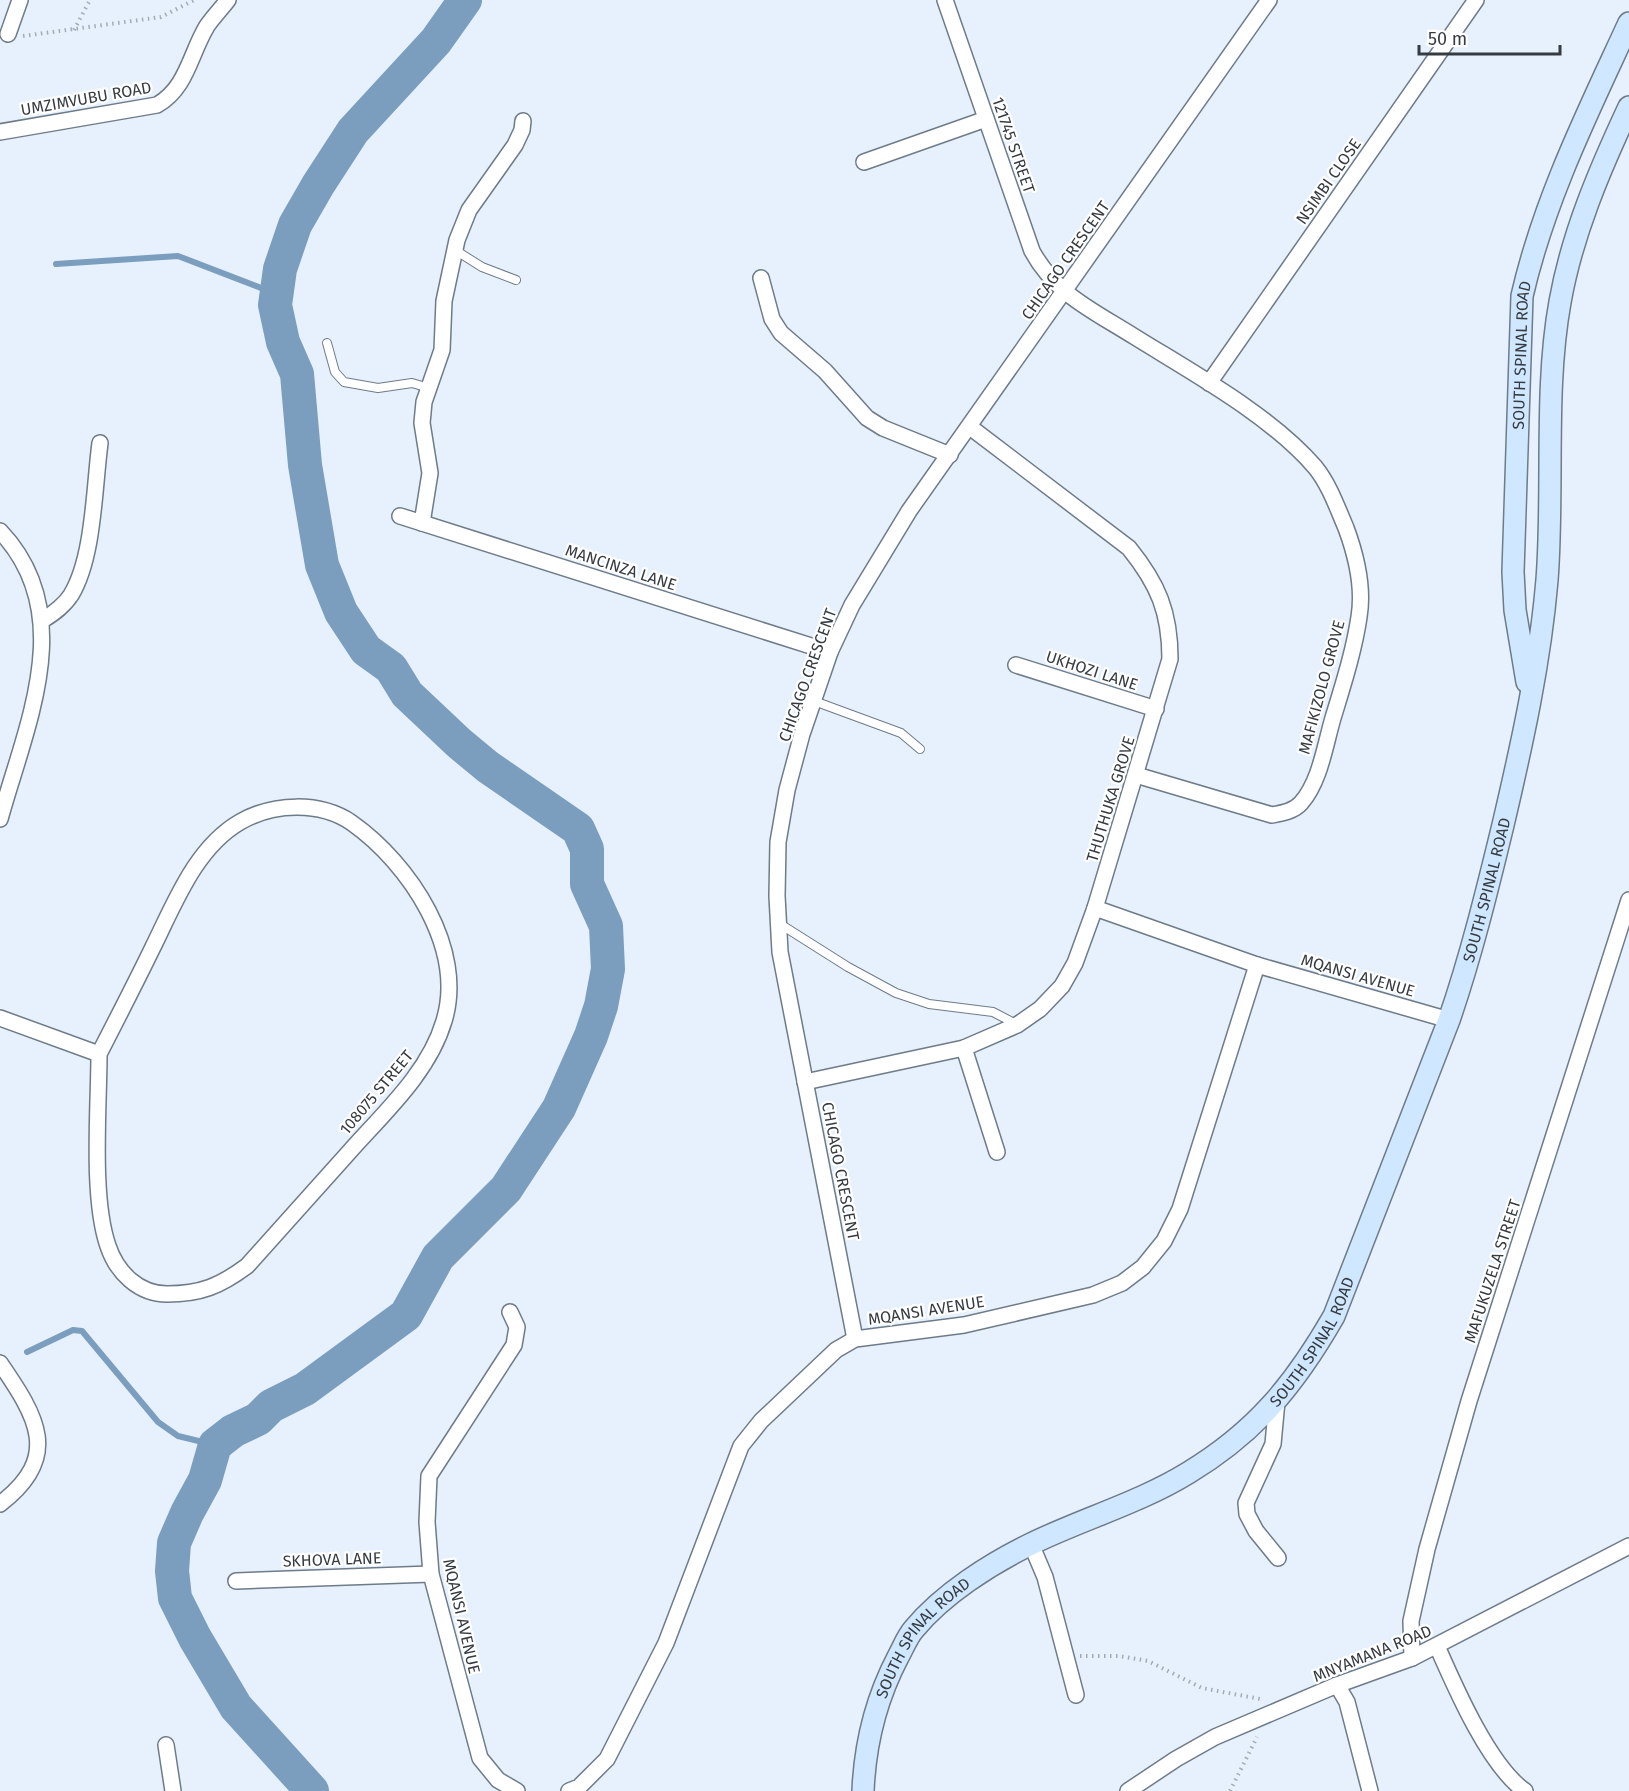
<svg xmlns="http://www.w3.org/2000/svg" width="1629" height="1791" viewBox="0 0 1629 1791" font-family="'Fira Sans',sans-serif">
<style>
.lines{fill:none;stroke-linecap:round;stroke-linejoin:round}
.stream{stroke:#7b9dbe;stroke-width:6}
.river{stroke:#7b9dbe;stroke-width:34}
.lane-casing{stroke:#6e7b88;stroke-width:10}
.street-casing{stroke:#6e7b88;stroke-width:18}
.secondary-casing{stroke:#6e7b88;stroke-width:24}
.path{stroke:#a3acb6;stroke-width:4;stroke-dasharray:1.5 4.5;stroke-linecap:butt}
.lane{stroke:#fff;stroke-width:8}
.street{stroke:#fff;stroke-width:15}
.secondary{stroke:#d0e8ff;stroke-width:21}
.labels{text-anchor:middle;stroke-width:4.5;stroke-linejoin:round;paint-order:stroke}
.street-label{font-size:16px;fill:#353b40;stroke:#fff}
</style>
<rect width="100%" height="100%" fill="#e6f1fd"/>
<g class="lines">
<g class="stream">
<path d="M 56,264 L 178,256 L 277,294"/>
<path d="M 27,1352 L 73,1330 L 82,1331 L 158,1422 L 178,1436 L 215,1445"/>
</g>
<path class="river" d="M 312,1791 L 236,1707 L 195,1638 L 175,1598 L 172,1571 L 174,1543 L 187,1513 L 205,1480 L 215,1445 L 233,1431 L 258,1419 L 271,1406 L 305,1389 L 406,1315 L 438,1257 L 506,1189 L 559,1108 L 591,1036 L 601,1006 L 608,969 L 606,926 L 587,884 L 587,849 L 578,829 L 488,767 L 459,743 L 407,694 L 391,668 L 366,650 L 341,612 L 322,565 L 305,465 L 297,374 L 283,342 L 275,305 L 280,269 L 295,225 L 318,185 L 353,131 L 436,41 L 465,0"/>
<defs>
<g id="lane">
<path d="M 455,250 L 482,267 L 516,280"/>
<path d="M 327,343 L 335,372 L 344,382 L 378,388 L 412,383 L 429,388"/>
<path d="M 814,701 L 901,733 L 920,749"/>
<path d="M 780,924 L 848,967 L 896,993 L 929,1004 L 993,1012 L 1016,1024"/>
</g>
<g id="street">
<path d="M 945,0 L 1032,251 C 1056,295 1094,311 1135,337 C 1193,373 1270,415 1315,467 C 1329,484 1337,507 1346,528 C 1356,555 1364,587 1359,617 C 1354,651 1343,685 1333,718 C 1325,745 1320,782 1301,803 C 1294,811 1283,813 1272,815 L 1136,775"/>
<path d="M 8,34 L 20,0"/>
<path d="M 0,132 L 157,105 C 187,88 190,54 207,26 C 213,17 221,9 228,0"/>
<path d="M 864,162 L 986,119"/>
<path d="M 761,278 L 772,319 L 781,333 L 825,371 L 867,418 L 883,428 L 950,455"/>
<path d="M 1209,383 L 1476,0"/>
<path d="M 400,516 L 830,652"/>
<path d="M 422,523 L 430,473 L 422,423 L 424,402 L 442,350 L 444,301 L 457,240 L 469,210 L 515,145 L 522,130 L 523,121"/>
<path d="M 0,531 C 79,614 26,725 0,819"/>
<path d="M 43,620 C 54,613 64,606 71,595 C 94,557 94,488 100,443"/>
<path d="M 1016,665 L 1156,709"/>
<path d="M 1095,908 L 1257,965 L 1449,1020"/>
<path d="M 0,1018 L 99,1054 C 99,1107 91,1197 108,1246 C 117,1273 139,1294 167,1294 C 201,1294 220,1286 247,1266 C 282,1227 316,1189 351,1150 C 385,1112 429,1072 444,1021 C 466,949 410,864 352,823 C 320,801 273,803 240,822 C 195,848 174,905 152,949 C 135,984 117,1019 99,1054"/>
<path d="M 964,1048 L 997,1152"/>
<path d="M 805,1082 L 964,1048 L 1017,1025 L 1040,1009 L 1062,986 L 1075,963 L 1095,908 L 1170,659 C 1170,612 1158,584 1129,548 L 970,427"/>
<path d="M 510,1312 L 517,1327 L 514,1345 L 429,1476 L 427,1522 L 431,1574 L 480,1758 L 498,1780 L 517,1791"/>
<path d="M 855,1339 L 780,952 L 777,896 L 778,842 L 787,790 L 802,734 L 830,652 L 852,605 L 909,511 L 1269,0"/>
<path d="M 0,1363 C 37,1417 62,1457 0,1504"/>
<path d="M 1277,1401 L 1273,1444 L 1246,1503 L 1247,1514 L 1256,1531 L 1278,1558"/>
<path d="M 1031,1544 L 1045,1577 L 1076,1695"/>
<path d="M 236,1581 L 431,1574"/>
<path d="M 1437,1646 C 1455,1687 1489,1766 1525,1791"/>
<path d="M 1412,1658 L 1411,1621 L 1427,1549 L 1469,1401 L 1629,900"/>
<path d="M 1337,1685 L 1347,1702 L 1370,1791"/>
<path d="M 166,1745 L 173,1791"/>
<path d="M 569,1791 L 579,1787 L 607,1759 L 635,1704 L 666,1643 L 741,1446 L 761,1421 L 836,1350 L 855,1339 L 964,1325 L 1093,1295 L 1122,1283 L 1143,1267 L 1164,1241 L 1180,1209 L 1257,965"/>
<path d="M 1128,1791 L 1176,1759 L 1215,1737 L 1337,1685 L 1412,1658 L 1629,1546"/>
</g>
<g id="secondary">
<path id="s1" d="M 1527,682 L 1515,610 L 1513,572 L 1522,296 C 1544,200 1588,112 1629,23"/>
<path id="s2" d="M 863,1791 C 865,1743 876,1699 898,1657 C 903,1648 907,1637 914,1629 C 943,1594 990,1564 1031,1544 C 1082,1519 1139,1503 1188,1473 C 1256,1432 1295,1384 1334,1316 L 1449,1020 C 1471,956 1487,891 1503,825 C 1522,744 1540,663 1547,580 C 1554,490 1544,390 1560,302 C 1572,234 1600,169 1629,107"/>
</g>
</defs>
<use href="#lane" class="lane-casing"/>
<use href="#street" class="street-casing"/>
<use href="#secondary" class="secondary-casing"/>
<g class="path">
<path d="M 74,30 L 90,0"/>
<path d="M 23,36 L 161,17 L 194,0"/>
<path d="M 1080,1656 L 1119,1656 L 1148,1661 L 1202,1688 L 1260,1699"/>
<path d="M 1230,1791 L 1257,1737"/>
</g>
<use href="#lane" class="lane"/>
<use href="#street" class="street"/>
<use href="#secondary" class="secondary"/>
</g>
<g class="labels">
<g class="street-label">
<text transform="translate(86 98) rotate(-10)" y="6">UMZIMVUBU ROAD</text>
<text transform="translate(1014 145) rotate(71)" y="6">121745 STREET</text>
<text transform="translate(1328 181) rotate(-55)" y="6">NSIMBI CLOSE</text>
<text transform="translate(1065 260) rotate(-55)" y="6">CHICAGO CRESCENT</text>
<text dy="6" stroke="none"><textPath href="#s1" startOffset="328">SOUTH SPINAL ROAD</textPath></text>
<text transform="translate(621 567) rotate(18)" y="6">MANCINZA LANE</text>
<text transform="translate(1092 670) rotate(18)" y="6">UKHOZI LANE</text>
<text transform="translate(807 675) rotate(-70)" y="6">CHICAGO CRESCENT</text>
<text transform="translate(1321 687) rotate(-75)" y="6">MAFIKIZOLO GROVE</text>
<text transform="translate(1110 799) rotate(-73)" y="6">THUTHUKA GROVE</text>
<text dy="6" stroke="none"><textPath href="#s2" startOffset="1160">SOUTH SPINAL ROAD</textPath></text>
<text transform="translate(1358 975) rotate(16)" y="6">MQANSI AVENUE</text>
<text transform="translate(376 1092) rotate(-50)" y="6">108075 STREET</text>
<text transform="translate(841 1171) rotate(79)" y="6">CHICAGO CRESCENT</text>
<text transform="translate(1492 1271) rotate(-72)" y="6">MAFUKUZELA STREET</text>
<text transform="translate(926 1310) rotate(-9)" y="6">MQANSI AVENUE</text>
<text dy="6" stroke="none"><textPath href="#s2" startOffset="674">SOUTH SPINAL ROAD</textPath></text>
<text transform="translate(332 1559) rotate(-2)" y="6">SKHOVA LANE</text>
<text transform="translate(462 1616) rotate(77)" y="6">MQANSI AVENUE</text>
<text dy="6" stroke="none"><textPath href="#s2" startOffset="170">SOUTH SPINAL ROAD</textPath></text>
<text transform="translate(1372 1653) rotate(-22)" y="6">MNYAMANA ROAD</text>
</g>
</g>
<path d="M1419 45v9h141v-9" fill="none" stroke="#353b40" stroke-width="3"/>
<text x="1428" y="45" font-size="18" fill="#353b40" stroke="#ffffff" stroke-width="4.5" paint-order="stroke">50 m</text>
</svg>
